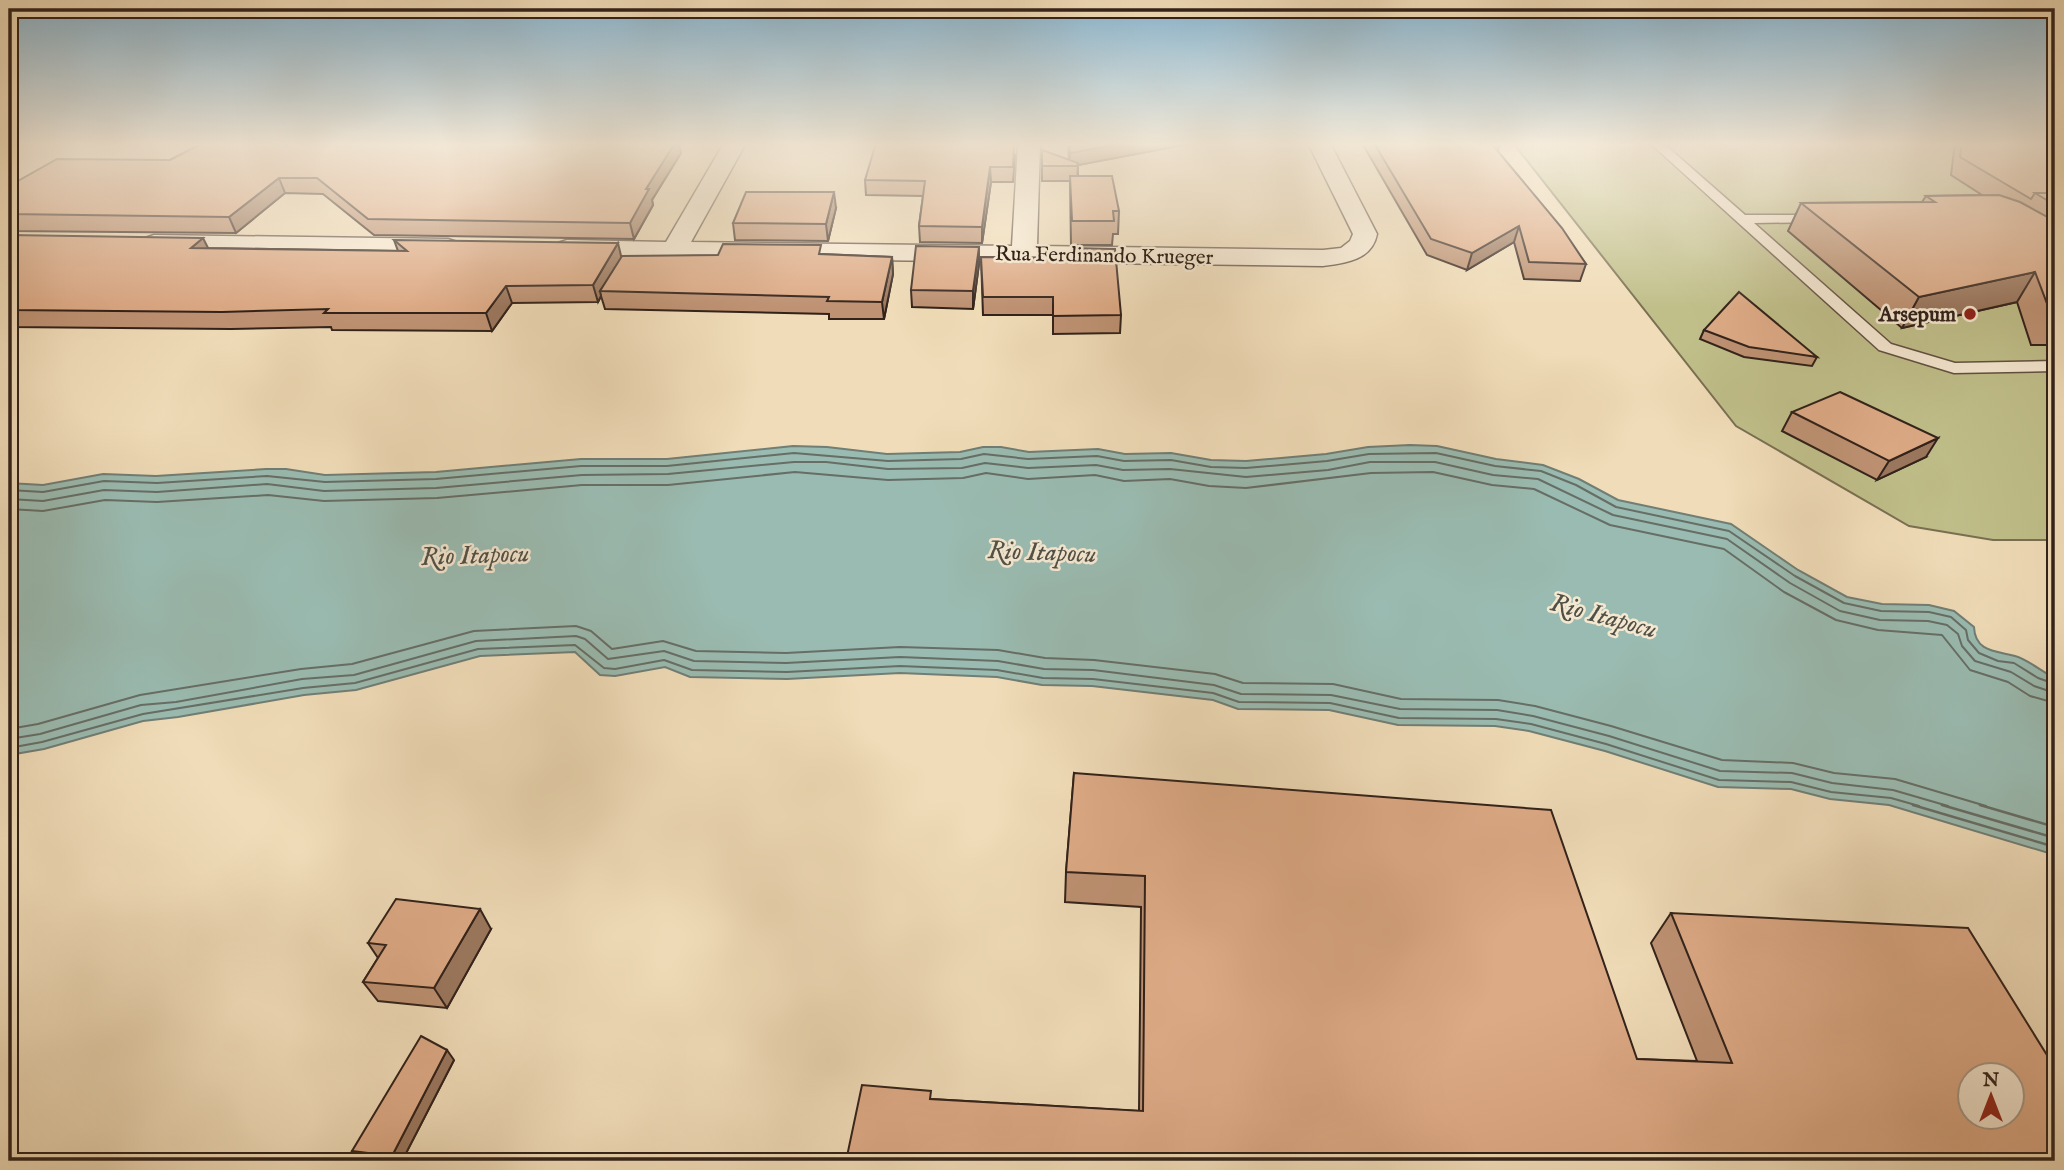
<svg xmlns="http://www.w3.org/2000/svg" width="2064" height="1170" viewBox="0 0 2064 1170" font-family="'IM FELL English',serif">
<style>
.green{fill:#c0bf8a;stroke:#797052;stroke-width:2}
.water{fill:#9abbb1;stroke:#707e75;stroke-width:2}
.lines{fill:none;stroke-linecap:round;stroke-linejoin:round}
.shore-far1{stroke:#666e66;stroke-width:2}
.shore{stroke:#666e66;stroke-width:2.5}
.service-casing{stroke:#625042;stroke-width:3}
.minor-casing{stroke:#625042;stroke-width:3}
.service{fill:#f5e8d1;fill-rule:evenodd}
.minor{fill:#f5e8d1;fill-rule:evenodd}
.wall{fill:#be9273;stroke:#32221a;stroke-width:2}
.shaded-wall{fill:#9b775e;stroke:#32221a;stroke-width:2}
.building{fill:#ddaa86;stroke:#32221a;stroke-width:2;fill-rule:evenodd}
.poi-dot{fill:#8f2418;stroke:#f5e8d1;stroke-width:2.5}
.labels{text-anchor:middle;stroke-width:5;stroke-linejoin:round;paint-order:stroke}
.far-street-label{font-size:21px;fill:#32221a;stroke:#f5e8d1}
.far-poi-label{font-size:21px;font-weight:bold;fill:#32221a;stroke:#f5e8d1;text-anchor:end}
.water-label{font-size:26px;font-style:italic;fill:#515047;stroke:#f5e8d1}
</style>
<rect width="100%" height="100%" fill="#f0dcb8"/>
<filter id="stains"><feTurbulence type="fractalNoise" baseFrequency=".00286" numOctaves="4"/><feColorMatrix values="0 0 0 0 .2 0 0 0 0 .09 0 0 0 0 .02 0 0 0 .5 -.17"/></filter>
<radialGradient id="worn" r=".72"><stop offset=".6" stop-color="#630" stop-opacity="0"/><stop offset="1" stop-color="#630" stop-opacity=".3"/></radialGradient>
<path class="green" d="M 1513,143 L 1964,143 L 2055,198 L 2055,540 L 1993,540 L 1909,526 L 1736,426 Z"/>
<path class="water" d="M 1410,445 L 1437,446 L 1496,459 L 1543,465 L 1579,479 L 1618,500 L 1731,524 L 1798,570 L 1847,597 L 1882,604 L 1929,605 L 1954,611 L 1974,627 C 1975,652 1996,651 2015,656 C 2029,660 2042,672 2055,678 L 2055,855 L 1889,805 L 1830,799 L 1791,789 L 1718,787 L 1605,751 L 1529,731 L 1495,726 L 1398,725 L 1329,710 L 1238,709 L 1213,700 L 1092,686 L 1042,685 L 997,677 L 900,673 L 787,679 L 690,677 L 665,667 L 615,676 L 600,675 L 575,652 L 480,656 L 356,690 L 304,695 L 178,717 L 143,721 L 44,749 L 9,755 L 9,483 L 43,485 L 103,474 L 156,476 L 266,469 L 286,469 L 325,475 L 436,472 L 581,459 L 667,459 L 793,446 L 827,447 L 887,454 L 960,452 L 983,447 L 1001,447 L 1029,452 L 1098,449 L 1125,454 L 1171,453 L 1211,460 L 1246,461 L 1326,454 L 1368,447 Z"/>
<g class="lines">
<g class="shore-far1">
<path d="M 9,490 L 43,492 L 104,481 L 157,483 L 267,476 L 325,482 L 436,479 L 581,466 L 667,466 L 794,453 L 888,461 L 961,459 L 984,454 L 1028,459 L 1097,456 L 1124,461 L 1171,460 L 1211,467 L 1246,468 L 1327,461 L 1369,454 L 1436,453 L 1495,466 L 1541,471 L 1576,485 L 1616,507 L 1729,531 L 1795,576 L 1844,603 L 1881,611 L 1929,612 L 1951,617 L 1966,630 L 1968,640 L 1979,653 L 1998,661 L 2014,663 L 2038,678 L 2055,684"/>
<path d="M 9,499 L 43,501 L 104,490 L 157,492 L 267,484 L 324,491 L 436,488 L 582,475 L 668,474 L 794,462 L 826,462 L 888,469 L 962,468 L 985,463 L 1028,468 L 1096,465 L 1123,470 L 1170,469 L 1246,477 L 1328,470 L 1370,462 L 1435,462 L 1493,475 L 1538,479 L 1613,515 L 1727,539 L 1790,583 L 1840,611 L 1880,620 L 1928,621 L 1947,625 L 1958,634 L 1962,646 L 1975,661 L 2011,672 L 2034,686 L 2055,693"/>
<path d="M 9,509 L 43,511 L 105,500 L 157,502 L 268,495 L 324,501 L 437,498 L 582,485 L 668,485 L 795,472 L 888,480 L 963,478 L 986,473 L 1028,479 L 1095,475 L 1124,481 L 1170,479 L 1209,486 L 1246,488 L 1371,473 L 1433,472 L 1492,485 L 1534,489 L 1610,525 L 1724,549 L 1784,592 L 1836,620 L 1878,630 L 1942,635 L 1970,670 L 2008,682 L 2030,696 L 2055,703"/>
<path d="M 9,729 L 38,724 L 140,695 L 301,669 L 352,664 L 474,631 L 576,626 L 591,631 L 612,649 L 663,641 L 696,651 L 786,653 L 900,647 L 998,650 L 1045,658 L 1094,660 L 1215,674 L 1243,683 L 1333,684 L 1401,699 L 1498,700 L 1535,706 L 1611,726 L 1722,760 L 1793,763 L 1834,773 L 1895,779 L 1986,806"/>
<path d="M 9,739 L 40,734 L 141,705 L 176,702 L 302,679 L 354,675 L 476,641 L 576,636 L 585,639 L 608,659 L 664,651 L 694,661 L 786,663 L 900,657 L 998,661 L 1044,669 L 1093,670 L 1214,685 L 1241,694 L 1331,695 L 1400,709 L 1497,710 L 1533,716 L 1609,736 L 1720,771 L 1792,773 L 1832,783 L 1893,790 L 1948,806"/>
<path d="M 9,748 L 42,742 L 143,714 L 303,688 L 355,683 L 478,649 L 575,645 L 604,668 L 615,669 L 664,660 L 692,670 L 787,672 L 900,666 L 997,670 L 1043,678 L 1093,679 L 1213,693 L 1239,702 L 1330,703 L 1399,718 L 1496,719 L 1531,724 L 1606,744 L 1719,780 L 1791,782 L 1831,792 L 1891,798 L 1919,806"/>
</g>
<g class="shore">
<path d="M 1913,805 L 2055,847"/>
<path d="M 1942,805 L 2055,838"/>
<path d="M 1980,805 L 2055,827"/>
</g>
<defs>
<path id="service" d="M 1650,143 L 1663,143 L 1745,215 L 1828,215 L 1828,221 L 1823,222 L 1754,223 L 1891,344 L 1955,363 L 2055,361 L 2055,371 L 1954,373 L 1879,350 Z"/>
<g id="minor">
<path d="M 724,143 L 746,143 L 691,242 L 1012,246 L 1018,143 L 1040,143 L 1037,246 L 1323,250 L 1341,248 L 1350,241 L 1353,234 L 1308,143 L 1330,143 L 1377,234 C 1372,260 1346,263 1323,266 L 567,256 L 558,253 L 554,248 L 558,243 L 567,240 L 666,242 Z"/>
<path d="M 154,235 L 448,239 L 457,242 L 461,247 L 457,252 L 448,255 L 145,248 L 141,243 L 145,238 Z"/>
</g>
</defs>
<use href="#service" class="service-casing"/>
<use href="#minor" class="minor-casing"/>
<use href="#service" class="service"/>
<use href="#minor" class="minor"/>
</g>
<g class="wall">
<path d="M 203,143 L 679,143 L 681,153 L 652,200 L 653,205 L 634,239 L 374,235 L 323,194 L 285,193 L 236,233 L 9,231 L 9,186 L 170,160 Z"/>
<path d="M 1068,143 L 1194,143 L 1078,165 L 1078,176 L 1119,211 L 1118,234 L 1113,234 L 1112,245 L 1071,245 L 1070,181 L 1042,181 L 1042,150 L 1069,160 Z"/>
<path d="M 1362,143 L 1500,143 L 1498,151 L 1586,264 L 1580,281 L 1524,279 L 1514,242 L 1467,270 L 1427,255 Z"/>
<path d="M 1955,143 L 2055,143 L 2055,345 L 2031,345 L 2017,302 L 1902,328 L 1788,231 L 1801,203 L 1922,202 L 1926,196 L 1982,195 L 1951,175 Z"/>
<path d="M 1015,155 L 1013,182 L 991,182 L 982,243 L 920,242 L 919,226 L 923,196 L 866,195 L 865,180 Z"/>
<path d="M 836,208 L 828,241 L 735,240 L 733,223 Z"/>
<path d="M 9,235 L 208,248 L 398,251 L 394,240 L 621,257 L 822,254 L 892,257 L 893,274 L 884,319 L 829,319 L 829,314 L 605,309 L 601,296 L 598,302 L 512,303 L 492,331 L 332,330 L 331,327 L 231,329 L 9,327 Z"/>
<path d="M 1073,248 L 1121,315 L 1120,333 L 1053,334 L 1053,315 L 983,315 L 981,257 L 1072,258 Z"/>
<path d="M 979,264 L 973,309 L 912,307 L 911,290 Z"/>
<path d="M 1704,330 L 1817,357 L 1812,366 L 1744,357 L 1700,339 Z"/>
<path d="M 1792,412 L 1926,457 L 1877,480 L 1782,431 Z"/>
<path d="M 1074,773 L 1637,1059 L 1697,1061 L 1651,943 L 1671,913 L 2055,1068 L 846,1161 L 932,1099 L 1139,1111 L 1141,907 L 1065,902 L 1066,872 Z"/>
<path d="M 491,929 L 447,1008 L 378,1001 L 363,982 L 378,958 L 368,943 Z"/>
<path d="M 454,1060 L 402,1161 L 360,1160 L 352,1151 Z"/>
</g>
<g class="shaded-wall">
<path d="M 671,143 L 679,143 L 681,153 L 652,200 L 653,205 L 634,239 L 630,223 L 646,189 Z"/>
<path d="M 1125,143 L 1194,143 L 1078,165 L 1077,181 L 1078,165 L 1069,166 L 1070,153 Z"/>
<path d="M 990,167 L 991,182 L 982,243 L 982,227 Z"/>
<path d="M 279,178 L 285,193 L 236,233 L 229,217 Z"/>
<path d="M 834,192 L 836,208 L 828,241 L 826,224 Z"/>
<path d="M 1519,226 L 1514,242 L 1467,270 L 1472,253 Z"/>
<path d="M 203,238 L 211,254 L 191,248 Z"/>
<path d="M 618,243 L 622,260 L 600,291 L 601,296 L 598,302 L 593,285 Z"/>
<path d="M 979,247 L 979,264 L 973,309 L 973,291 Z"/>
<path d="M 892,257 L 893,274 L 884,319 L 882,302 Z"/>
<path d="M 2035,272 L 2017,302 L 1902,328 L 1919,297 Z"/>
<path d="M 506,286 L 512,303 L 492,331 L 486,313 Z"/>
<path d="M 1938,438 L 1926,457 L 1877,480 L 1889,461 Z"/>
<path d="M 480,909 L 491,929 L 447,1008 L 434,988 Z"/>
<path d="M 9,1037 L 13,1041 L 9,1046 Z"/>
<path d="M 447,1050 L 454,1060 L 402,1161 L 397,1161 L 392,1156 Z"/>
</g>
<g class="building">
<path d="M 203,143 L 675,143 L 646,189 L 649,189 L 630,223 L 368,219 L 317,178 L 279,178 L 229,217 L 9,214 L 9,186 L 57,159 L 170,160 Z"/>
<path d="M 876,143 L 1014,143 L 1013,167 L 990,167 L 982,227 L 919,226 L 925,181 L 865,180 Z"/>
<path d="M 1069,143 L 1125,143 L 1070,153 Z"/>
<path d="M 1374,143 L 1491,143 L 1562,228 L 1586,264 L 1529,262 L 1519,226 L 1472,253 L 1431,239 Z"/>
<path d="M 1962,143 L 2055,143 L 2055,193 L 2035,193 L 2031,199 L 1960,157 Z"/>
<path d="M 1042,150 L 1078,163 L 1077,166 L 1042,166 Z"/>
<path d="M 1070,176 L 1112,176 L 1119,211 L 1113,211 L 1114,221 L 1072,221 Z"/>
<path d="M 746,192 L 834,192 L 826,224 L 733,223 Z"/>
<path d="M 2035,193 L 2055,193 L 2055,205 Z"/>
<path d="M 1999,195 L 2020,202 L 2055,221 L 2055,314 L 2051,314 L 2035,272 L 1919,297 L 1801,203 L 1935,202 L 1926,196 Z"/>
<path d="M 9,235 L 203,238 L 191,248 L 407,251 L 394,240 L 618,243 L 593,285 L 506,286 L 486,313 L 324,313 L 328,309 L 222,312 L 9,310 Z"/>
<path d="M 723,244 L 821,245 L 819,254 L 892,257 L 882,302 L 827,301 L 829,297 L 600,291 L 622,256 L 718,255 Z"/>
<path d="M 916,246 L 979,247 L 973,291 L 911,290 Z"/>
<path d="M 1073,248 L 1115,249 L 1121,315 L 1053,316 L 1053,297 L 983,297 L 981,257 L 1073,258 Z"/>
<path d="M 1739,292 L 1817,357 L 1749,347 L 1704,330 Z"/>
<path d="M 1840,392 L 1938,438 L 1889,461 L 1792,412 Z"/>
<path d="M 1074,773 L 1551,810 L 1637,1059 L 1732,1063 L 1671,913 L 1968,928 L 2055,1068 L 2055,1161 L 846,1161 L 862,1085 L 931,1091 L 930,1099 L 1143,1111 L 1145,876 L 1066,872 ZM 1970,1075 L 2012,1075 L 2012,1117 L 1970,1117 Z"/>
<path d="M 396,899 L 480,909 L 434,988 L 363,982 L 386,945 L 368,943 Z"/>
<path d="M 421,1036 L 447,1050 L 392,1156 L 352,1151 Z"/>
</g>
<linearGradient id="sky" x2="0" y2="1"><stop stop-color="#89b7d2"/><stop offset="0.47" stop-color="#f8efdf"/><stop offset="1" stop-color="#f8efdf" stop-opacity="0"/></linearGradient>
<rect width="2064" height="307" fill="url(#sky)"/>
<circle class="poi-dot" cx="1970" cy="314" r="7"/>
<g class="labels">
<g class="far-street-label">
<text transform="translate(1104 255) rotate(1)" y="7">Rua Ferdinando Krueger</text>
</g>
<g class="far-poi-label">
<text x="1956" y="321">Arsepum</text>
</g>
<g class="water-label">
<text transform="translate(1042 551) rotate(2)" y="9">Rio Itapocu</text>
<text transform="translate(475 554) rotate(-2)" y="9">Rio Itapocu</text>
<text transform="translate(1604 615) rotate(15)" y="9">Rio Itapocu</text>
</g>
</g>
<rect width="2064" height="1170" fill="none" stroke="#f0dcb8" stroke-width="35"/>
<rect x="10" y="10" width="2043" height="1149" fill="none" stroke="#32221a" stroke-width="3.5"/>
<rect x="18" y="18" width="2029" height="1135" fill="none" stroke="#32221a" stroke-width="2"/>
<g transform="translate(1991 1096)"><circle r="33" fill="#f5e8d1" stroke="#a79988" stroke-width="2"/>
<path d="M0-5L12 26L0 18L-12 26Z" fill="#8f2418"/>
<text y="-10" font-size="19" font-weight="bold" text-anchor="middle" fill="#32221a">N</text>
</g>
<rect width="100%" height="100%" filter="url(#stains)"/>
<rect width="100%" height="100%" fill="url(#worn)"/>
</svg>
